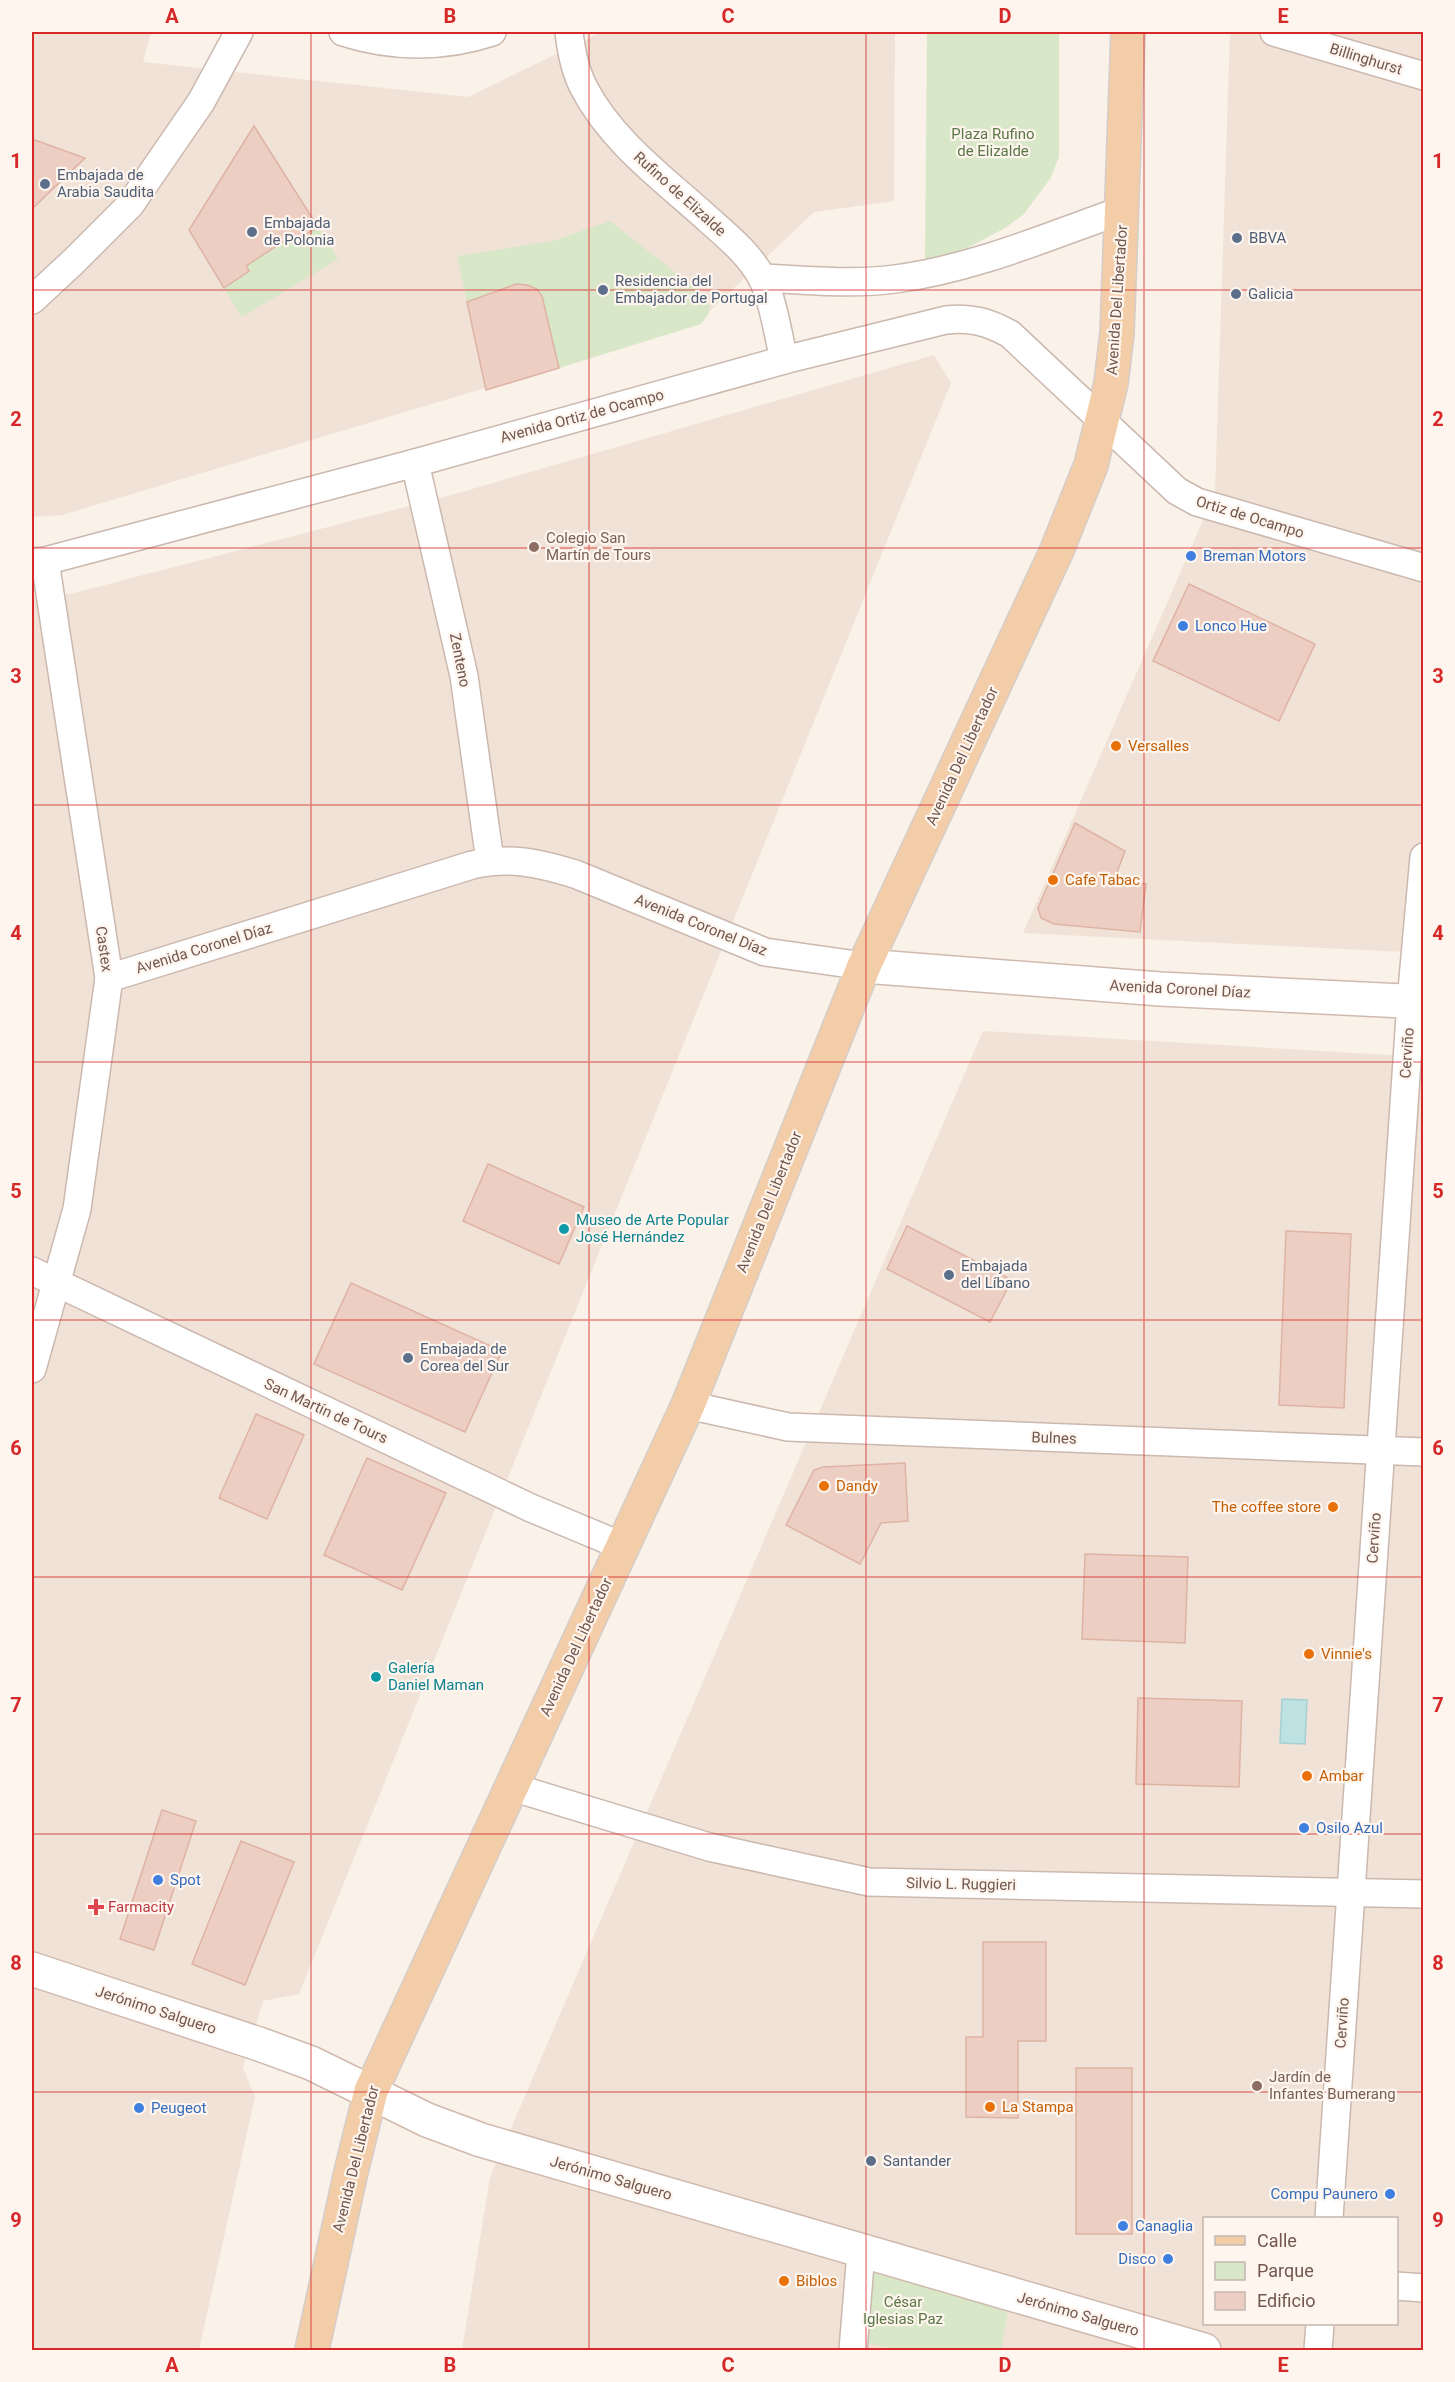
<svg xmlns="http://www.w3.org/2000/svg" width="1455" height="2382" viewBox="0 0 1455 2382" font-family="Roboto,sans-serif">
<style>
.residential{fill:#f1e2d7;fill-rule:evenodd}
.green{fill:#d8e7c7}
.water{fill:#bee1e2;stroke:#a5d1d3;stroke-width:1.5}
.building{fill:#edcec2;stroke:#deb3a4;stroke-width:1.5}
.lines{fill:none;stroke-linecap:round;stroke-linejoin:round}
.street-casing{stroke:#cbb8af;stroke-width:30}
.secondary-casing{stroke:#d0baaf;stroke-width:36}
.primary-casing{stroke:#d5cdca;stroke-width:36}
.street{stroke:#fff;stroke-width:27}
.secondary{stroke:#fff;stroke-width:33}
.primary{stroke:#f3cda7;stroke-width:33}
.grid{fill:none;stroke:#d62828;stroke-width:1.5;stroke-opacity:0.55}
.service-dot{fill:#5c6f8a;stroke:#fdf5ee;stroke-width:2}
.education-dot{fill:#8d6e63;stroke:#fdf5ee;stroke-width:2}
.shop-dot{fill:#3f7fe0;stroke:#fdf5ee;stroke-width:2}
.food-dot{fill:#e8710a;stroke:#fdf5ee;stroke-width:2}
.culture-dot{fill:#0f9aa8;stroke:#fdf5ee;stroke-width:2}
.health-dot{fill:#e0444e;stroke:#fdf5ee;stroke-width:2}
.labels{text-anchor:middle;stroke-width:4.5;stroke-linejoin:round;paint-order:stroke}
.street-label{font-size:15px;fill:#72574e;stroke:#fdf5ee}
.park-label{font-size:15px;fill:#5b7747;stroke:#fdf5ee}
.service-label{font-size:15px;fill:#4e5e75;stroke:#fdf5ee;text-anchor:start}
.education-label{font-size:15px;fill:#785e54;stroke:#fdf5ee;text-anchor:start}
.shop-label{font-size:15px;fill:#366cbe;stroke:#fdf5ee;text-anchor:start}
.food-label{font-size:15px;fill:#c56008;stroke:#fdf5ee;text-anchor:start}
.culture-label{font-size:15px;fill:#0d838f;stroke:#fdf5ee;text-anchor:start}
.health-label{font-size:15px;fill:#be3a42;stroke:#fdf5ee;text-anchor:start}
.neatline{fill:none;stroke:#d62828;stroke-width:2}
.grid-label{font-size:20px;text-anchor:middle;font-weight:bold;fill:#d62828}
</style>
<rect width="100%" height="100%" fill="#faf1e8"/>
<g class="residential">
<path d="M 32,32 L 151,32 L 143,62 L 468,97 L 602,32 L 895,32 L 894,201 L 814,212 L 695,325 L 62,515 L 32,517 Z"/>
<path d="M 1230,32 L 1423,32 L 1423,953 L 1023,933 L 1215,493 Z"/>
<path d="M 934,355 L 951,383 L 299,1994 L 263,2001 L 243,2068 L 255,2097 L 199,2350 L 32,2350 L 32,598 L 74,593 L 455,494 Z"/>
<path d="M 983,1031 L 1423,1057 L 1423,2350 L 462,2350 L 490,2177 ZM 1204,2218 L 1396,2218 L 1396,2324 L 1204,2324 Z"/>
</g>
<g class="green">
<path d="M 927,32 L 1059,32 L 1059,157 L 1050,179 L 1023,215 L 1005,228 L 967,248 L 925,260 Z"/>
<path d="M 610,221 L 703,294 L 709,303 L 709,313 L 701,324 L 559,368 L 542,296 C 525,272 489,294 467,302 L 457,256 L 553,241 Z"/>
<path d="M 318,227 L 338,259 L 242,317 L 224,288 L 249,271 L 246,266 L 293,235 L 297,240 Z"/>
<path d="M 868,2260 L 1010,2300 L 1001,2350 L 897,2350 L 859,2341 Z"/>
</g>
<path class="water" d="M 1282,1699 L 1307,1700 L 1305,1744 L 1280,1743 Z"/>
<g class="building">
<path d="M 254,126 L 318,227 L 297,240 L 293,235 L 246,266 L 249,271 L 224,288 L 189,230 Z"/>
<path d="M 32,139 L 85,158 L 32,209 Z"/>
<path d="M 516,284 L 527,285 L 537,289 L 542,296 L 559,368 L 486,390 L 467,302 Z"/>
<path d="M 1189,584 L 1315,644 L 1279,721 L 1153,661 Z"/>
<path d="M 1075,823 L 1125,851 L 1114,880 L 1146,884 L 1140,932 L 1054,924 L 1041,918 L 1038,908 Z"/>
<path d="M 488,1164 L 584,1207 L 559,1264 L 463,1221 Z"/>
<path d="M 907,1226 L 1012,1280 L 990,1322 L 887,1269 Z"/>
<path d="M 1286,1231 L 1351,1234 L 1344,1408 L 1279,1405 Z"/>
<path d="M 351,1283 L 502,1351 L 465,1432 L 314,1364 Z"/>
<path d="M 256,1414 L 304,1435 L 267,1519 L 219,1498 Z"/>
<path d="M 367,1458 L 446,1493 L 402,1590 L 324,1555 Z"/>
<path d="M 905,1463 L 908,1521 L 881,1523 L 860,1564 L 786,1525 L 814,1470 L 823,1467 Z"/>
<path d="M 1085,1554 L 1188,1557 L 1185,1643 L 1082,1639 Z"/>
<path d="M 1138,1698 L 1242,1701 L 1239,1787 L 1136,1784 Z"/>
<path d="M 162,1810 L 196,1821 L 154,1950 L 120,1939 Z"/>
<path d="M 241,1841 L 294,1862 L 245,1985 L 192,1964 Z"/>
<path d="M 983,1942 L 1046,1942 L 1046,2041 L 1018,2041 L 1018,2118 L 966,2117 L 966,2037 L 983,2037 Z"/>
<rect x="1076" y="2068" width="56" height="166"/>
</g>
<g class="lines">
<defs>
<g id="street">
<path d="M 343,32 C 392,48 444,48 492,32"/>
<path d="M 569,32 C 571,50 575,71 584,88 C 612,142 665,180 709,220 C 728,237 748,253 761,276 C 773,299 778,334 784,360"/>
<path d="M 1274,32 L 1424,76"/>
<path d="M 762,278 C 806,280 851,285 895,279 C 973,269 1049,236 1123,210"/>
<path d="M 32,300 L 73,262 L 130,205 L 201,102 L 239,32"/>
<path d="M 415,463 L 464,676 L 490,861"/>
<path d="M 32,562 L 45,561 L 415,463 L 784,360 L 946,320 C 971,317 988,322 1010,334 L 1177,491 L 1197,502 L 1424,568"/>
<path d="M 109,978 L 472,865 C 508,856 539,863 575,874 L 765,952 L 864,966"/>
<path d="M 32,1271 L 531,1508 L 622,1546"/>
<path d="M 32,1369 L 77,1209 L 109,978 L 45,561"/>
<path d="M 688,1405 L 788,1427 L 1424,1452"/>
<path d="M 512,1787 L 709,1847 L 869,1882 L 1424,1894"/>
<path d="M 1329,2218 L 1411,1001 L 1424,857"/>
<path d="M 1396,2286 L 1424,2288"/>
<path d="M 853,2350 L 861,2252"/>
<path d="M 1318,2350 L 1320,2324"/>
</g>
<g id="secondary">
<path d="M 864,966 L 1160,989 L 1424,1002"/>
<path d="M 32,1969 L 259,2044 L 311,2063 L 427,2120 L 481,2140 L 1204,2350"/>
</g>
<path id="primary" d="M 312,2350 L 350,2176 L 371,2091 L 688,1405 L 864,966 L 1057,550 L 1091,465 L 1111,383 L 1117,333 L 1128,32"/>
</defs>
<use href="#street" class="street-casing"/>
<use href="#secondary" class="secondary-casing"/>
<use href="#primary" class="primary-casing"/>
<use href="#street" class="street"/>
<use href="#secondary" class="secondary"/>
<use href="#primary" class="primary"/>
</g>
<path class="grid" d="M 311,32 L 311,2350M 589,32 L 589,2350M 866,32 L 866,2350M 1144,32 L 1144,2350M 32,290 L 1424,290M 32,548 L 1424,548M 32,805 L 1424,805M 32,1062 L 1424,1062M 32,1320 L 1424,1320M 32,1577 L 1424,1577M 32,1834 L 1424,1834M 32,2092 L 1424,2092"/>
<g class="service-dot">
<circle cx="45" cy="184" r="6"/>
<circle cx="252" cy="232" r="6"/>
<circle cx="1237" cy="238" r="6"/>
<circle cx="603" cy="290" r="6"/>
<circle cx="1236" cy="294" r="6"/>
<circle cx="949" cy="1275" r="6"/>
<circle cx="408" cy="1358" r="6"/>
<circle cx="871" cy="2161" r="6"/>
</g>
<g class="education-dot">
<circle cx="534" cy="547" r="6"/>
<circle cx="1257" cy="2086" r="6"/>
</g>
<g class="shop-dot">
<circle cx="1191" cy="556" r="6"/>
<circle cx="1183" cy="626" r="6"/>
<circle cx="1304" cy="1828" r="6"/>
<circle cx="158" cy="1880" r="6"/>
<circle cx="139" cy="2108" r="6"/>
<circle cx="1390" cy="2194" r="6"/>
<circle cx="1123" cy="2226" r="6"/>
<circle cx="1168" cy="2259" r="6"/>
</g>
<g class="food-dot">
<circle cx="1116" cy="746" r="6"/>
<circle cx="1053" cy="880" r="6"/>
<circle cx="824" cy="1486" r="6"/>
<circle cx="1333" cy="1507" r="6"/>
<circle cx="1309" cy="1654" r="6"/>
<circle cx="1307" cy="1776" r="6"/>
<circle cx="990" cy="2107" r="6"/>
<circle cx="784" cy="2281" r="6"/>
</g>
<g class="culture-dot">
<circle cx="564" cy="1229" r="6"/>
<circle cx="376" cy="1677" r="6"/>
</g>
<path class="health-dot" d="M93 1898h6v6h6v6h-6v6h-6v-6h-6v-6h6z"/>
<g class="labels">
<g class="street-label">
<text transform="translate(1366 59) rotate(17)" y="5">Billinghurst</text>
<text transform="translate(680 194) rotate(42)" y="5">Rufino de Elizalde</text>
<text transform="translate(1117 300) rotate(-86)" y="5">Avenida Del Libertador</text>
<text transform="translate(582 416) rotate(-15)" y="5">Avenida Ortiz de Ocampo</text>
<text transform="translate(1250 517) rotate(17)" y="5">Ortiz de Ocampo</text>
<text transform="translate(460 660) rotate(79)" y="5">Zenteno</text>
<text transform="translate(962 756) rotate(-65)" y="5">Avenida Del Libertador</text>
<text transform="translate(701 925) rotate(22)" y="5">Avenida Coronel Díaz</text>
<text transform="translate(204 948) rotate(-17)" y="5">Avenida Coronel Díaz</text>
<text transform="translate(104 949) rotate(82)" y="5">Castex</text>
<text transform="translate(1180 989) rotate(3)" y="5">Avenida Coronel Díaz</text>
<text transform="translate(1407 1053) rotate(-86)" y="5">Cerviño</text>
<text transform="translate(769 1202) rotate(-68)" y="5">Avenida Del Libertador</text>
<text transform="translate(326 1411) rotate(25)" y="5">San Martín de Tours</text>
<text transform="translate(1054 1438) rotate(2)" y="5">Bulnes</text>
<text transform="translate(1374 1538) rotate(-86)" y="5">Cerviño</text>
<text transform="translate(576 1647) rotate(-65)" y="5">Avenida Del Libertador</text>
<text transform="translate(961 1884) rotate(1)" y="5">Silvio L. Ruggieri</text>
<text transform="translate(156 2010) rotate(18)" y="5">Jerónimo Salguero</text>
<text transform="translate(1342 2023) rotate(-86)" y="5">Cerviño</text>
<text transform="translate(356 2159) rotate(-76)" y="5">Avenida Del Libertador</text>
<text transform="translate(611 2178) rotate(16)" y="5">Jerónimo Salguero</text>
<text transform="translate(1078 2314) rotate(16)" y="5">Jerónimo Salguero</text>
</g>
<g class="park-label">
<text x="993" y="139">Plaza Rufino<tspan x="993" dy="17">de Elizalde</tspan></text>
<text x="903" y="2307">César<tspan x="903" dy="17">Iglesias Paz</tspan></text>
</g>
<g class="service-label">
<text x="57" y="180">Embajada de<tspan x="57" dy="17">Arabia Saudita</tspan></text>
<text x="264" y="228">Embajada<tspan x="264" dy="17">de Polonia</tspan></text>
<text x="1249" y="243">BBVA</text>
<text x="615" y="286">Residencia del<tspan x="615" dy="17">Embajador de Portugal</tspan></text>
<text x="1248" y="299">Galicia</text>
<text x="961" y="1271">Embajada<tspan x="961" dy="17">del Líbano</tspan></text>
<text x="420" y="1354">Embajada de<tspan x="420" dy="17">Corea del Sur</tspan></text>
<text x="883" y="2166">Santander</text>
</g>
<g class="education-label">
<text x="546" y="543">Colegio San<tspan x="546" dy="17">Martín de Tours</tspan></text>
<text x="1269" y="2082">Jardín de<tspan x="1269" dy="17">Infantes Bumerang</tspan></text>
</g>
<g class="shop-label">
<text x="1203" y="561">Breman Motors</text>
<text x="1195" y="631">Lonco Hue</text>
<text x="1316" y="1833">Osilo Azul</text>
<text x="170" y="1885">Spot</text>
<text x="151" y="2113">Peugeot</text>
<text x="1378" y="2199" text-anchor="end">Compu Paunero</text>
<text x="1135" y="2231">Canaglia</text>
<text x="1156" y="2264" text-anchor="end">Disco</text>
</g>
<g class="food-label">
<text x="1128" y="751">Versalles</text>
<text x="1065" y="885">Cafe Tabac</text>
<text x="836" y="1491">Dandy</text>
<text x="1321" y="1512" text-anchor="end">The coffee store</text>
<text x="1321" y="1659">Vinnie's</text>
<text x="1319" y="1781">Ambar</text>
<text x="1002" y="2112">La Stampa</text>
<text x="796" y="2286">Biblos</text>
</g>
<g class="culture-label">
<text x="576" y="1225">Museo de Arte Popular<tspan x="576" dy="17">José Hernández</tspan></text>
<text x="388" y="1673">Galería<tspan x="388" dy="17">Daniel Maman</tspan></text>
</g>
<g class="health-label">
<text x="108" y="1912">Farmacity</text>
</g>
</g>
<rect width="1455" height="2382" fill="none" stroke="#fdf5ee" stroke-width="66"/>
<rect x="1203" y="2217" width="195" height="108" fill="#fdf5ee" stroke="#c5b6ae" stroke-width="1.5"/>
<rect x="1215" y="2236" width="30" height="9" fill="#f3cda7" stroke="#c5b6ae" stroke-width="1.5"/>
<text x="1257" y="2247" font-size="18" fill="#72574e">Calle</text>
<rect x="1215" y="2262" width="30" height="18" fill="#d8e7c7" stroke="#c5b6ae" stroke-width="1.5"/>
<text x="1257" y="2277" font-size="18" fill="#72574e">Parque</text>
<rect x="1215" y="2292" width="30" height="18" fill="#edcec2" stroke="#c5b6ae" stroke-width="1.5"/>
<text x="1257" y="2307" font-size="18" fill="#72574e">Edificio</text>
<rect x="33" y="33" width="1389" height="2316" class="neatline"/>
<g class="grid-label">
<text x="172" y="23">A</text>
<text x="450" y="23">B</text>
<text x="728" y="23">C</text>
<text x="1005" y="23">D</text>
<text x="1283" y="23">E</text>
<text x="16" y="168">1</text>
<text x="1438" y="168">1</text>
<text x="16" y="426">2</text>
<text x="1438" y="426">2</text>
<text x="16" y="683">3</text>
<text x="1438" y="683">3</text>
<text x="16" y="940">4</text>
<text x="1438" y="940">4</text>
<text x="16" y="1198">5</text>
<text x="1438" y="1198">5</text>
<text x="16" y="1455">6</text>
<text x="1438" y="1455">6</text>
<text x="16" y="1712">7</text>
<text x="1438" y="1712">7</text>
<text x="16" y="1970">8</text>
<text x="1438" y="1970">8</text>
<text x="16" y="2227">9</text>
<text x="1438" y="2227">9</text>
<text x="172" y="2372">A</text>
<text x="450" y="2372">B</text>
<text x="728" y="2372">C</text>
<text x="1005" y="2372">D</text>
<text x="1283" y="2372">E</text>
</g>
</svg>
